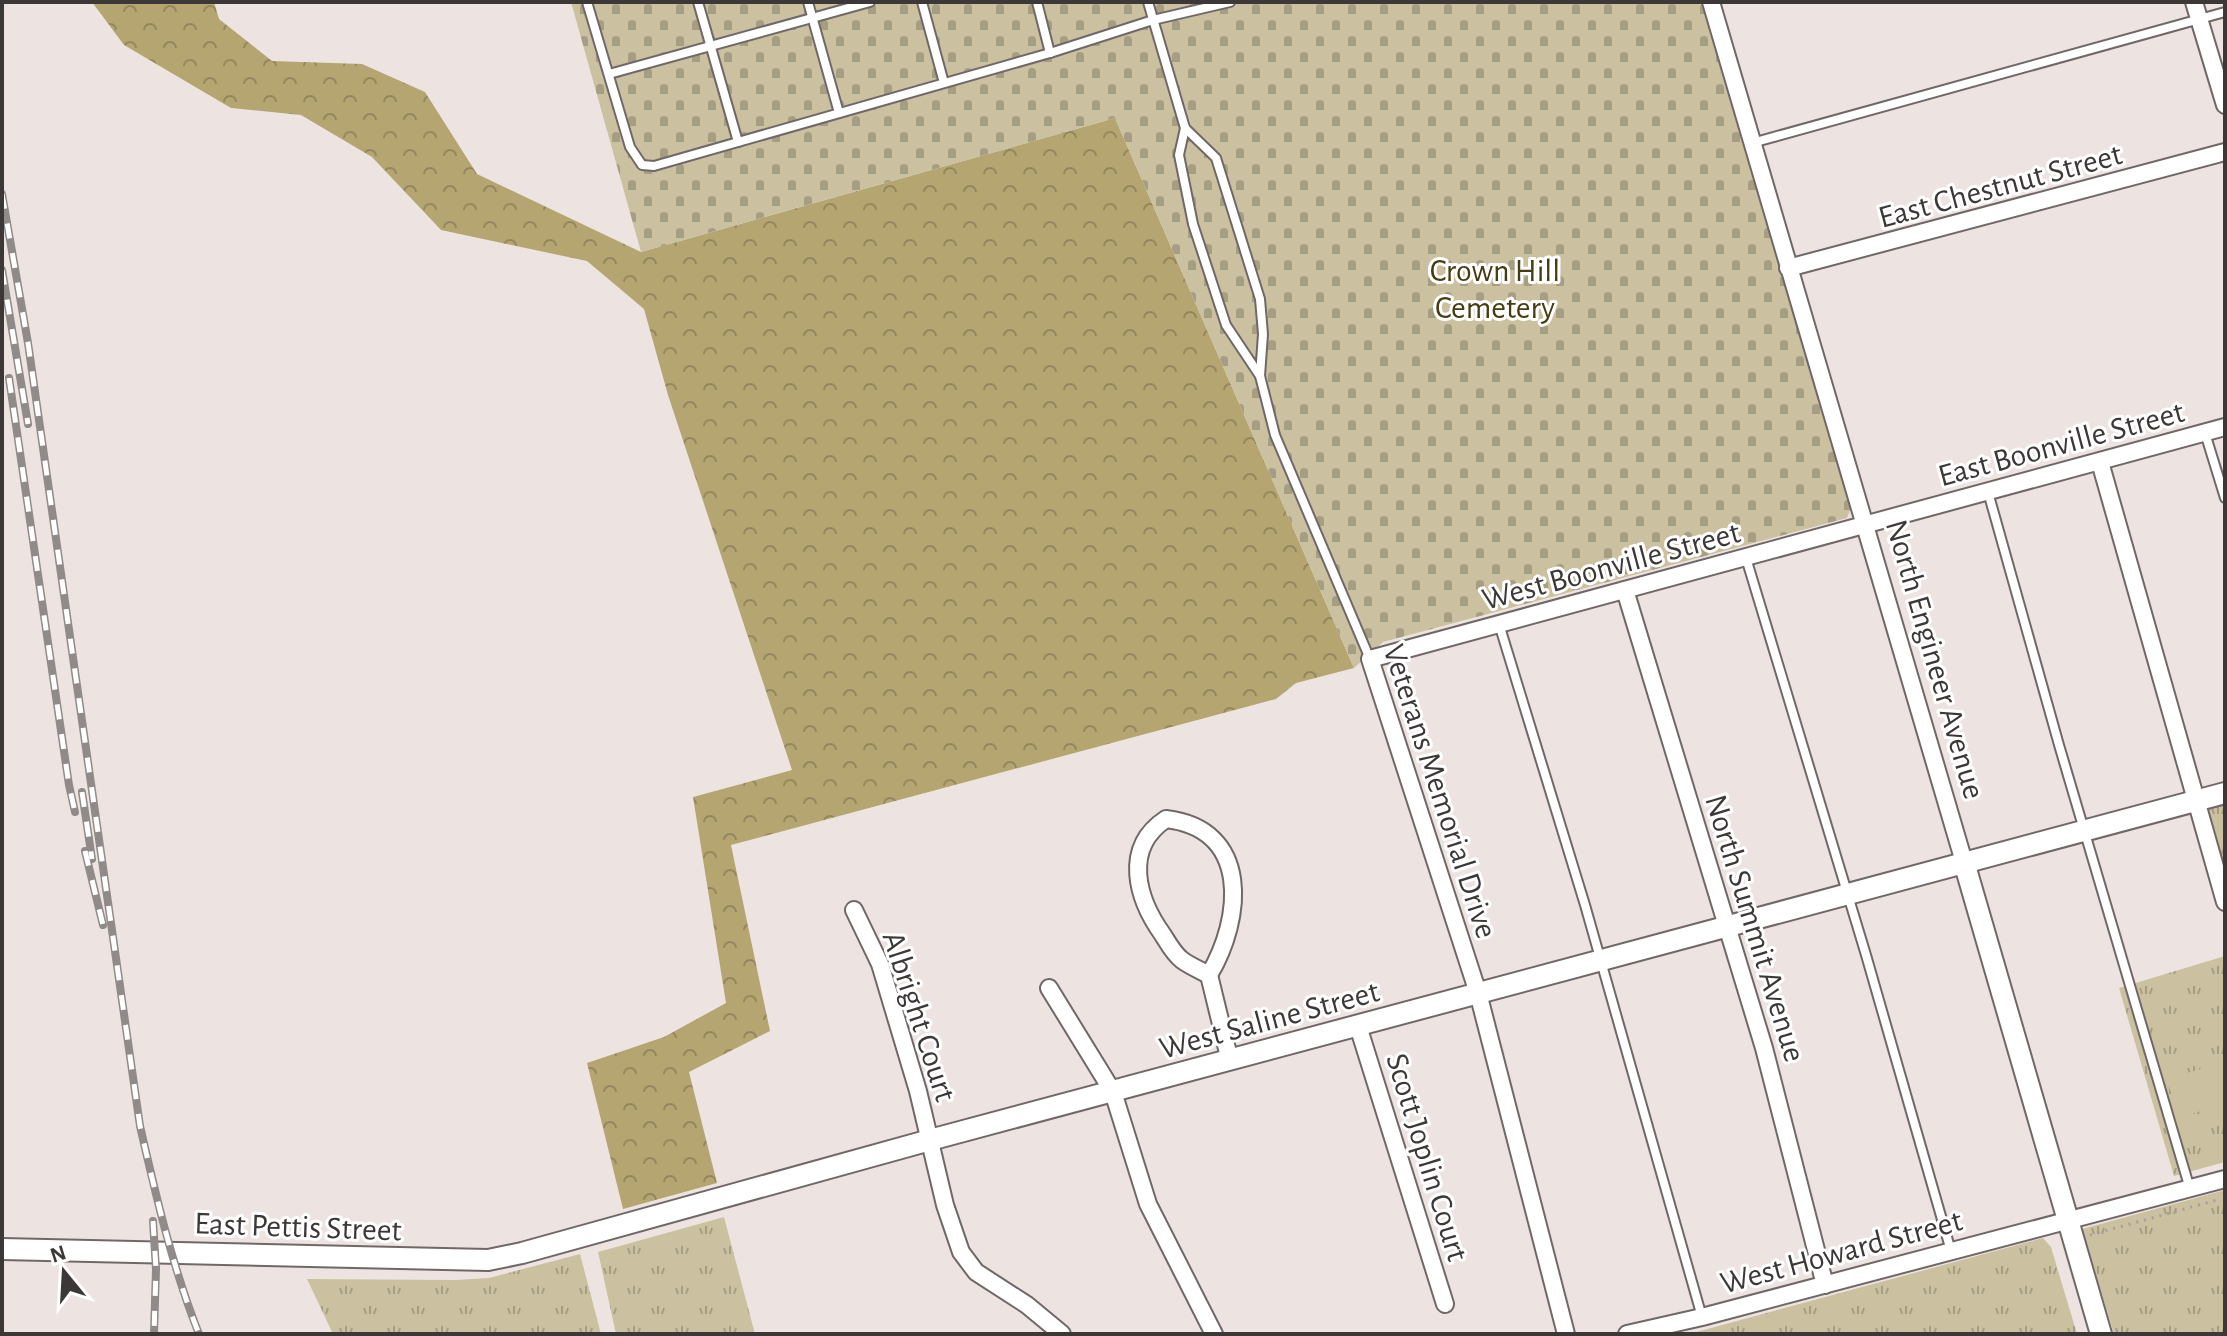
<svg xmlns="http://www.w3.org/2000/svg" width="2227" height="1336" viewBox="0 0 2227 1336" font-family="'Alegreya Sans',sans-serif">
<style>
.grass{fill:url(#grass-tufts)}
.forest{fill:url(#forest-crowns)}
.cemetery{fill:url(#cemetery-stones)}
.garden{fill:#cbc1a0}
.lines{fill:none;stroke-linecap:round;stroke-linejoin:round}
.service-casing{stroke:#706867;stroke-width:12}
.minor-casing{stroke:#706867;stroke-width:20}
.tertiary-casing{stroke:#706867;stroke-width:24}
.path{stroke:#a59e9d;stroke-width:3;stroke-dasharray:2 6;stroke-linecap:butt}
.service{stroke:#fff;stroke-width:8}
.minor{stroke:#fff;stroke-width:16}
.tertiary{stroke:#fff;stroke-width:20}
.rail-casing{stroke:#908a89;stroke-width:8}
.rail{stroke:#fff;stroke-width:5;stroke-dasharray:15;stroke-linecap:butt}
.labels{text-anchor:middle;stroke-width:6;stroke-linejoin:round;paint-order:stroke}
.street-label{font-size:32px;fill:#3c3838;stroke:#fff}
.park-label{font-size:32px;fill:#473c11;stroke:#fff}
</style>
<defs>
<pattern id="grass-tufts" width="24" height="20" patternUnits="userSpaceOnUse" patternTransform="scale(2)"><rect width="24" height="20" fill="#cbc1a0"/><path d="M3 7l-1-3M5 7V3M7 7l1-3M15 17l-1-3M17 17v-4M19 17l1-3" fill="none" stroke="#a69e83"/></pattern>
<pattern id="forest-crowns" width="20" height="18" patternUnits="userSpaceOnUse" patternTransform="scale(2)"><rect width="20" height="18" fill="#b4a571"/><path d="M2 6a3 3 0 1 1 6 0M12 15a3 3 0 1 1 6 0" fill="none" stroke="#94875e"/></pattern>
<pattern id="cemetery-stones" width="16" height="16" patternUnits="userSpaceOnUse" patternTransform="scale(2)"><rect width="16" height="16" fill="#cbc1a0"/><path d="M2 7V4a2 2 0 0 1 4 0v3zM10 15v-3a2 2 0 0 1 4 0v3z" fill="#a69e83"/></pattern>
</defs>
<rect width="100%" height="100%" fill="#ede4e2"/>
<g class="grass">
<path d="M 2225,802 L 2225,874 L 2208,816 L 2209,806 Z"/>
<path d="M 2225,956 L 2225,1162 L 2174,1176 L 2119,988 Z"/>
<path d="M 2225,1190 L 2225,1334 L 2114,1334 L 2082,1229 Z"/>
<path d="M 724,1217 L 755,1334 L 616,1334 L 598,1252 Z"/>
<path d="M 2043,1238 L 2051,1247 L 2077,1334 L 1689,1334 Z"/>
<path d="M 580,1254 L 601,1334 L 333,1334 L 307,1279 L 455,1280 L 489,1278 Z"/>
</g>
<path class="forest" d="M 92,2 L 214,2 L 219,19 L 272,61 L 362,64 L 425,92 L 477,174 L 641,252 L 1115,118 L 1354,668 L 1296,683 L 1276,699 L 731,845 L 770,1031 L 689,1072 L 717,1183 L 623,1209 L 587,1063 L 664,1037 L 726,1003 L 693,797 L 792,770 L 668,395 L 644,309 L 587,261 L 441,230 L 372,157 L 301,115 L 231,108 L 124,45 Z"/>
<path class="cemetery" d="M 571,2 L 1703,2 L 1852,505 L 1847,518 L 1383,642 L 1354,668 L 1115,118 L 641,252 Z"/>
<path class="garden" d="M 2224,1062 L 2225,1104 L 2178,1118 L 2167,1079 Z"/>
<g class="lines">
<defs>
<g id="service">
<path d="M 587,2 L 630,147 L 642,165 L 654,166 L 1050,53 L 1153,20 L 1230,2"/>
<path d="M 698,2 L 738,142"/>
<path d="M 808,2 L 839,113"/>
<path d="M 922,2 L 944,83"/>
<path d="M 1037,2 L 1050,53"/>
<path d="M 1148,2 L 1185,128 L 1216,158 L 1260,299 L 1263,334 L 1260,376 L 1275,435 L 1370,659"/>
<path d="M 609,74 L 870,2"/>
<path d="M 1185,128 L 1179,155 L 1193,224 L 1226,325 L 1260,376"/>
<path d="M 1752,143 L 2225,12"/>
<path d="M 2205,433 L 2225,498"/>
<path d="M 1988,492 L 2059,745 L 2190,1189"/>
<path d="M 1746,558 L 1866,955 L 1951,1251"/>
<path d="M 1499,624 L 1585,905 L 1702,1317"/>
</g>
<g id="minor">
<path d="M 1711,2 L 1964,862"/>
<path d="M 2194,2 L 2225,105"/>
<path d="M 1788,268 L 2225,152"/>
<path d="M 2100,462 L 2225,902"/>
<path d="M 1625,590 L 1764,1048 L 1825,1285"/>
<path d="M 1166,819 C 1251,829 1243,918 1209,975 C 1200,970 1190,966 1182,960 C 1174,954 1168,943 1163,935 C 1137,899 1122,848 1166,819 Z"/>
<path d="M 854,910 L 880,964 L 918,1091 L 945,1205 L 961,1252 L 976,1272 L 1027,1305 L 1062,1334"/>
<path d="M 1209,975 L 1230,1061"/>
<path d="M 1049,988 L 1113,1092 L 1148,1204 L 1214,1334"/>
<path d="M 1358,1026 L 1445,1304"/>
<path d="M 1566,1334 L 1478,993 L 1370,659 L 2225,427"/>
<path d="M 1627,1334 L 1702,1317 L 2225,1179"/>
</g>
<g id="tertiary">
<path d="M 1964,862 L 2101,1334"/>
<path d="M 2,1249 L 488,1260 L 522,1253 L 930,1140 L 2225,793"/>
</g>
</defs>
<use href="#service" class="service-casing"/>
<use href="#minor" class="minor-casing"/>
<use href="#tertiary" class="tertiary-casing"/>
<path class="path" d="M 2090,1235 L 2217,1200"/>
<use href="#service" class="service"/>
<use href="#minor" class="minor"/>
<use href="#tertiary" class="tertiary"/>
<defs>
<g id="rail">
<path d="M 2,194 L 28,343 L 140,1126 C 156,1196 172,1266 199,1334"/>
<path d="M 2,270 L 28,424"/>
<path d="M 9,378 L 69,785 L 75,812"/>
<path d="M 82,792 L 92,859"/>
<path d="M 85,851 L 103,925"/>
<path d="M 153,1221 L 156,1269 L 154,1334"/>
</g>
</defs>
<use href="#rail" class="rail-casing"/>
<use href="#rail" class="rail"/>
</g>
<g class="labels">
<g class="street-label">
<text transform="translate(2000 185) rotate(-15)" y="11">East Chestnut Street</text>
<text transform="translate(2061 443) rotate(-15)" y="11">East Boonville Street</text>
<text transform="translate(1611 565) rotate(-15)" y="11">West Boonville Street</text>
<text transform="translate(1936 659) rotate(74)" y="11">North Engineer Avenue</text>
<text transform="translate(1441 791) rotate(72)" y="11">Veterans Memorial Drive</text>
<text transform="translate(1756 928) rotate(73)" y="11">North Summit Avenue</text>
<text transform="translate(920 1016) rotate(72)" y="11">Albright Court</text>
<text transform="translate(1269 1019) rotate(-15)" y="11">West Saline Street</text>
<text transform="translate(1428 1157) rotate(73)" y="11">Scott Joplin Court</text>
<text transform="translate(298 1226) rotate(2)" y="11">East Pettis Street</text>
<text transform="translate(1841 1251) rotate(-15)" y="11">West Howard Street</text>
</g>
<g class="park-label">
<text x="1495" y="281">Crown Hill<tspan x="1495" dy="37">Cemetery</tspan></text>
</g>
</g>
<rect width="2227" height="1336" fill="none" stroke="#3c3838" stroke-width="8"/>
<g transform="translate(64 1272) rotate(342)" stroke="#ffffff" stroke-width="6" paint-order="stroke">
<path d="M0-6L14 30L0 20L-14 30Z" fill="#3c3838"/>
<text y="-12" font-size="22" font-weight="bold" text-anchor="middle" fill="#3c3838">N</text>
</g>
</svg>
